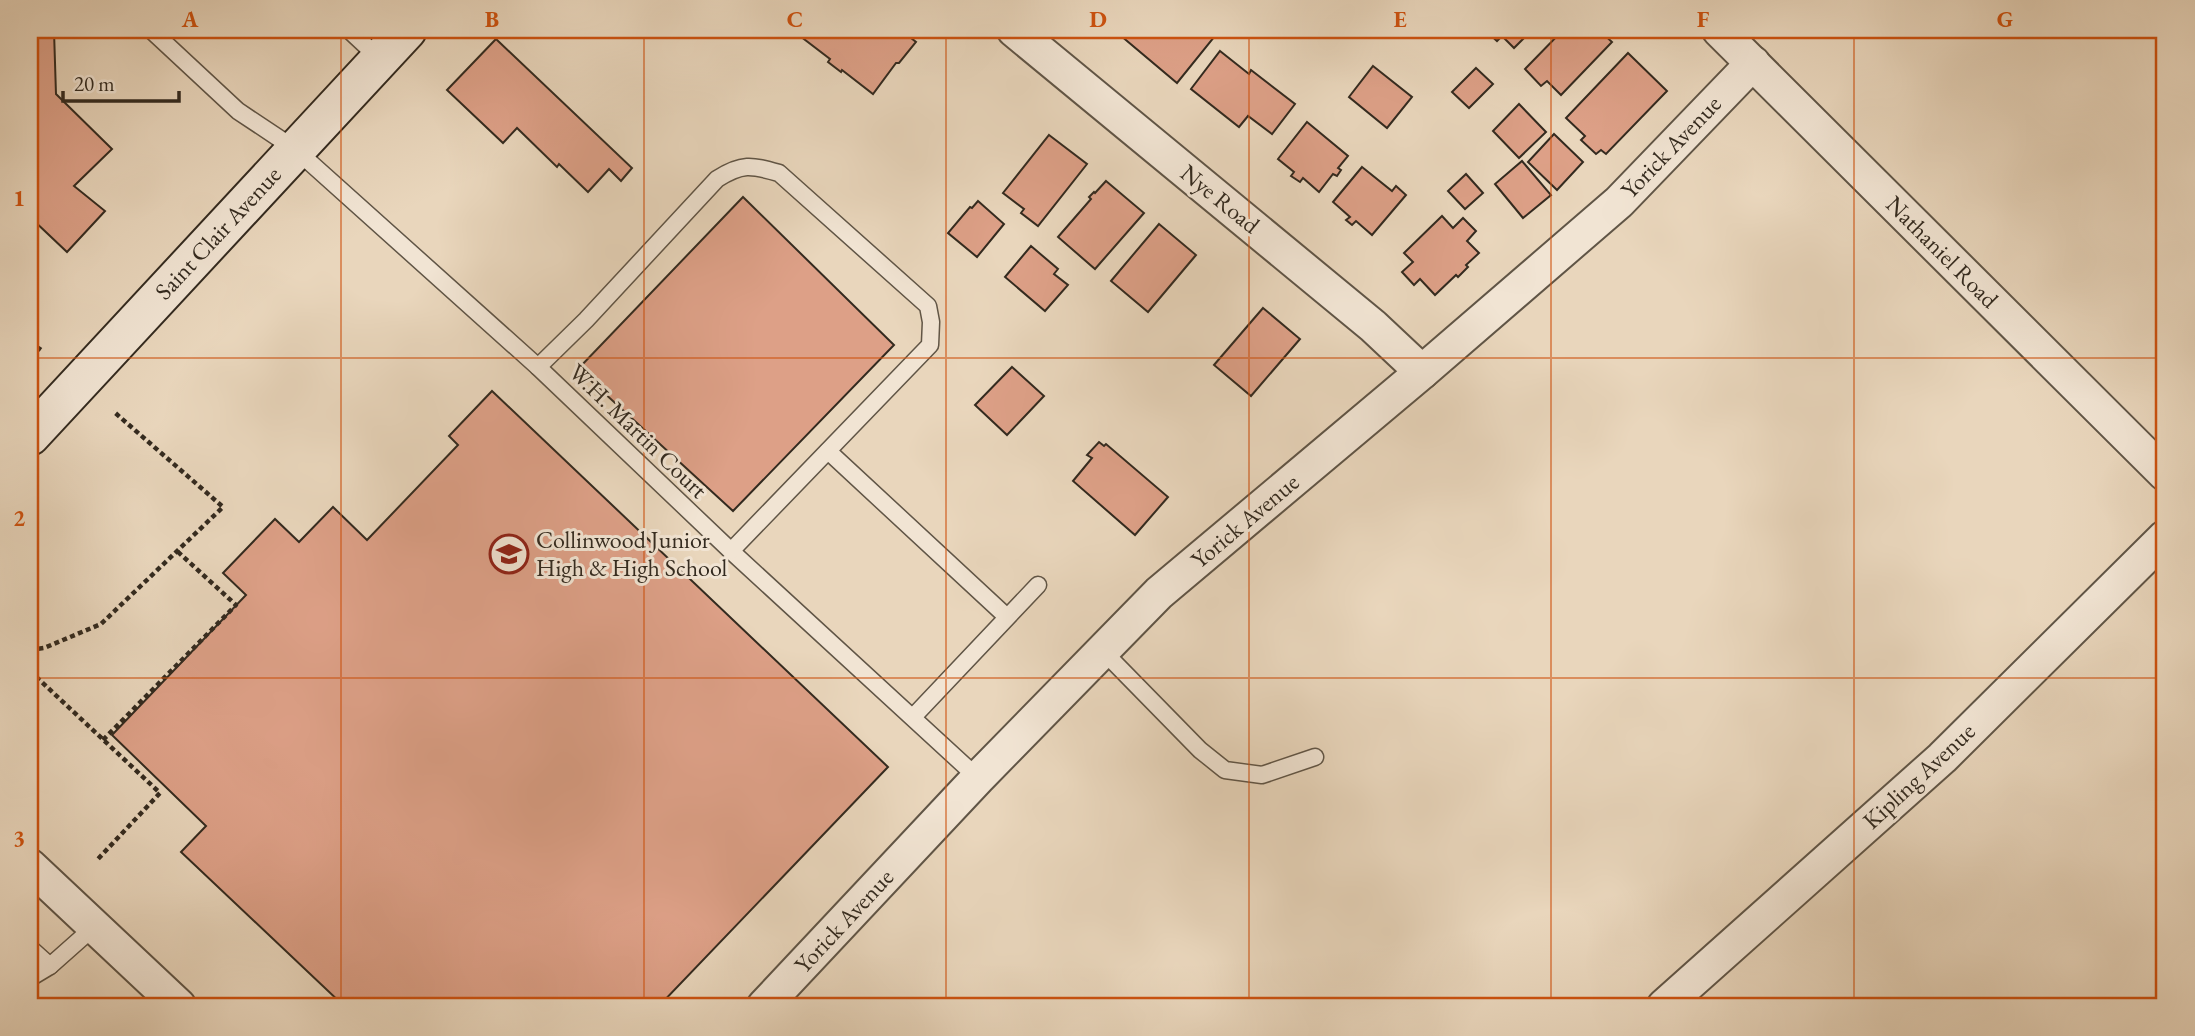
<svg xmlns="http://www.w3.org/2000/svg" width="2195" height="1036" viewBox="0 0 2195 1036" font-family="'EB Garamond',serif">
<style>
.building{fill:#dda087;stroke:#332a1f;stroke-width:2}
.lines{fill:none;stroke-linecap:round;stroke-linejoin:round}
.lane-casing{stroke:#605546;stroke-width:19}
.street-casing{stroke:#605546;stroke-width:37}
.secondary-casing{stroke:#332a1f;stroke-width:42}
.path{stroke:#332a1f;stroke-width:4.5;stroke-dasharray:5 3.5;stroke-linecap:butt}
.lane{stroke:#f1e4d3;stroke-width:16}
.street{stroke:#f1e4d3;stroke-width:33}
.secondary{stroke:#f1e4d3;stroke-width:38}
.grid{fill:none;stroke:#cd520f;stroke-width:2;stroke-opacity:0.55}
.labels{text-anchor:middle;stroke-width:6;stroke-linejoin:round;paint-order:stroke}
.street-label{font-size:24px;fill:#332a1f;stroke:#f1e4d3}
.poi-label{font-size:24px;fill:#332a1f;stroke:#f1e4d3;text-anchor:start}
.neatline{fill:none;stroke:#cd520f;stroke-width:2.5}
.grid-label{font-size:23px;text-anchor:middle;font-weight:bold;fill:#cd520f}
</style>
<rect width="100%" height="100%" fill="#e9d6bc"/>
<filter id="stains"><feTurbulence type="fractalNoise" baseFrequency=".00286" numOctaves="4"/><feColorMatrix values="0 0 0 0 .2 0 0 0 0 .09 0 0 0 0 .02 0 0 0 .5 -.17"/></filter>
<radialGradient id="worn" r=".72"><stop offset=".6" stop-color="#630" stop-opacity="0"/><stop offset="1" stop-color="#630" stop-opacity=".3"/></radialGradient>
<g class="building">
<path d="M 804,30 L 910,30 L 906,34 L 916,42 L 899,63 L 896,63 L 873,94 L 842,70 L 841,72 L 828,62 L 830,59 L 800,36 Z"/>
<path d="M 1114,30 L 1211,30 L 1210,32 L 1215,36 L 1177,83 Z"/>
<path d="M 1485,30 L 1532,30 L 1514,48 L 1502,36 L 1497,41 Z"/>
<path d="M 1563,30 L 1599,30 L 1612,42 L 1561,95 L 1547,81 L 1541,86 L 1525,69 Z"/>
<path d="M 30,31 L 54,31 L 56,94 L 112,149 L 74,186 L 105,211 L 67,252 L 30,217 Z"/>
<path d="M 496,39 L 632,168 L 621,181 L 609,169 L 588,192 L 559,164 L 557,167 L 517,128 L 503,143 L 447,90 Z"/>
<path d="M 1220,51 L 1249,74 L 1251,70 L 1295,104 L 1272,134 L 1248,116 L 1239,127 L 1191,89 Z"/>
<path d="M 1628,53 L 1667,91 L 1606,154 L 1601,150 L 1596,154 L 1581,140 L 1585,136 L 1566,118 Z"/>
<path d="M 1373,66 L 1412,97 L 1387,128 L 1349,97 Z"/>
<path d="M 1476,68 L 1493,84 L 1469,108 L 1452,92 Z"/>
<path d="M 1519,104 L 1546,132 L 1519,158 L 1493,131 Z"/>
<path d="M 1307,122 L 1348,156 L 1338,168 L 1341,170 L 1337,176 L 1333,174 L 1319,192 L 1303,178 L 1300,182 L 1291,176 L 1294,172 L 1278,159 Z"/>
<path d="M 1554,134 L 1583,162 L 1557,190 L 1528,162 Z"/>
<path d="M 1049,135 L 1087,164 L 1038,226 L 1021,213 L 1024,209 L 1003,193 Z"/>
<path d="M 1522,161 L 1551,195 L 1523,218 L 1495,184 Z"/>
<path d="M 1362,167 L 1392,191 L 1396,186 L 1406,195 L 1372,235 L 1356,221 L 1352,225 L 1346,220 L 1350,217 L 1333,202 Z"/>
<path d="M 1466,174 L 1483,193 L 1465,209 L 1448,191 Z"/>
<path d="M 1106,181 L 1144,213 L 1095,269 L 1058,237 L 1091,199 L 1089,197 L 1094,192 L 1095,193 Z"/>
<path d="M 743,197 L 894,345 L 733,511 L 578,369 Z"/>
<path d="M 978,201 L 1004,224 L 977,257 L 948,233 L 970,207 L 972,208 Z"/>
<path d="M 1442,216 L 1453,228 L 1463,218 L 1476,231 L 1467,241 L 1479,253 L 1466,265 L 1468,267 L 1458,277 L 1456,275 L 1435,295 L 1420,279 L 1414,285 L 1402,272 L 1413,262 L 1404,253 Z"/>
<path d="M 1159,224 L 1196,255 L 1148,312 L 1111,281 Z"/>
<path d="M 1031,246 L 1058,269 L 1054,274 L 1068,285 L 1045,311 L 1005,277 Z"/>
<path d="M 1263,308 L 1300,339 L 1251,396 L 1214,365 Z"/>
<path d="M 1012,367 L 1044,396 L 1007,435 L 975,405 Z"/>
<path d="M 492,391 L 888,767 L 659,1006 L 344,1006 L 181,852 L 206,826 L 112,735 L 246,595 L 223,573 L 275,519 L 299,542 L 333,507 L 367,540 L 458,445 L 449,436 Z"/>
<path d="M 1099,442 L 1104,446 L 1106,444 L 1168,497 L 1135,535 L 1073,481 L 1092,458 L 1087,455 Z"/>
</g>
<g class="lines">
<defs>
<g id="lane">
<path d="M 151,30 L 238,111 L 295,149 L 538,367 L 731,551 L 978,778"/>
<path d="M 349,30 L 380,59"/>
<path d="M 538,367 L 586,320 L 717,179 C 742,163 751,165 779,173 L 928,306 L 931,322 L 930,345 L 731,551"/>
<path d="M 828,451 L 1007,617"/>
<path d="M 1103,651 L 1200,750 L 1225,770 L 1262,775 L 1315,757"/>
<path d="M 913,717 L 1038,585"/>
<path d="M 30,948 L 50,966"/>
<path d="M 30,978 L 50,966 L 94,927"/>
</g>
<g id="street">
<path d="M 1014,30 L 1373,326 L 1422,372"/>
<path d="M 1719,30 L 2165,474"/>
<path d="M 30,866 L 179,1006"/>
<path d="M 764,1006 L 978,778 L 1159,593 L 1422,372 L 1619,202 L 1753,63"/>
<path d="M 1664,1006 L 1942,758 L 2165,537"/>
</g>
<path id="secondary" d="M 30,436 L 407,30"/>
</defs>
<use href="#lane" class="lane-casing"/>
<use href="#street" class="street-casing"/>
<use href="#secondary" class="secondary-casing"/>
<g class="path">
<path d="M 30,342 L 41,350"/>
<path d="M 30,650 L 44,648 L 101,624 L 223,507 L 113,411"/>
<path d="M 30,671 L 160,793 L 97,860"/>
<path d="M 103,740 L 236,605 L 177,551"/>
</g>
<use href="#lane" class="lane"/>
<use href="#street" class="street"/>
<use href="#secondary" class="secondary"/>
</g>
<path class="grid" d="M 341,30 L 341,1006M 644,30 L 644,1006M 946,30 L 946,1006M 1249,30 L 1249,1006M 1551,30 L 1551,1006M 1854,30 L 1854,1006M 30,358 L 2165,358M 30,678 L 2165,678"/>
<defs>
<symbol id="school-ring" viewBox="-11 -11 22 22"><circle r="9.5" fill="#f1e4d3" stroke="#8f2418" stroke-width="1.5"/><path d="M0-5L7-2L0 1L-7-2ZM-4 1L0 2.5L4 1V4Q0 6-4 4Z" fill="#8f2418"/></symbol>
</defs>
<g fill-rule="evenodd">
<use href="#school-ring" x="487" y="532" width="44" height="44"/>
</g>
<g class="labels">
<g class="street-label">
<text transform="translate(1671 147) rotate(-46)" y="8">Yorick Avenue</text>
<text transform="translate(1220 199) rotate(39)" y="8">Nye Road</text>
<text transform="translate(218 233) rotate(-47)" y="8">Saint Clair Avenue</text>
<text transform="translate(1942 252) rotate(45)" y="8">Nathaniel Road</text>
<text transform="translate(638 431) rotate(44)" y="8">W.H. Martin Court</text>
<text transform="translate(1245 521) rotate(-40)" y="8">Yorick Avenue</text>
<text transform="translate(1919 776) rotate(-43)" y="8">Kipling Avenue</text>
<text transform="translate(844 921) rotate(-47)" y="8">Yorick Avenue</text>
</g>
<g class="poi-label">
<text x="536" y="548">Collinwood Junior<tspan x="536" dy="28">High &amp; High School</tspan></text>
</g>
</g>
<rect width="2195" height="1036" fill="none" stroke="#e9d6bc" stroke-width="77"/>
<path d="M63 91v10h116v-10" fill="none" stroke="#332a1f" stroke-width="3.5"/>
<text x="74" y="91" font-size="21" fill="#332a1f" stroke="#f1e4d3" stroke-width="5" paint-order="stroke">20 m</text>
<rect x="38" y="38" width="2118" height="960" class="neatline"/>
<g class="grid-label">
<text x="190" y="27">A</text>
<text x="492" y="27">B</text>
<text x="795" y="27">C</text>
<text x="1098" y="27">D</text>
<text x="1400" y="27">E</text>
<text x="1703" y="27">F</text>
<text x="2005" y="27">G</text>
<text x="19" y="206">1</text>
<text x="19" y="526">2</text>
<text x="19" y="846">3</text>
</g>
<rect width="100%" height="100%" filter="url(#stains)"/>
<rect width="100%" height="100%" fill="url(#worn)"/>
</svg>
